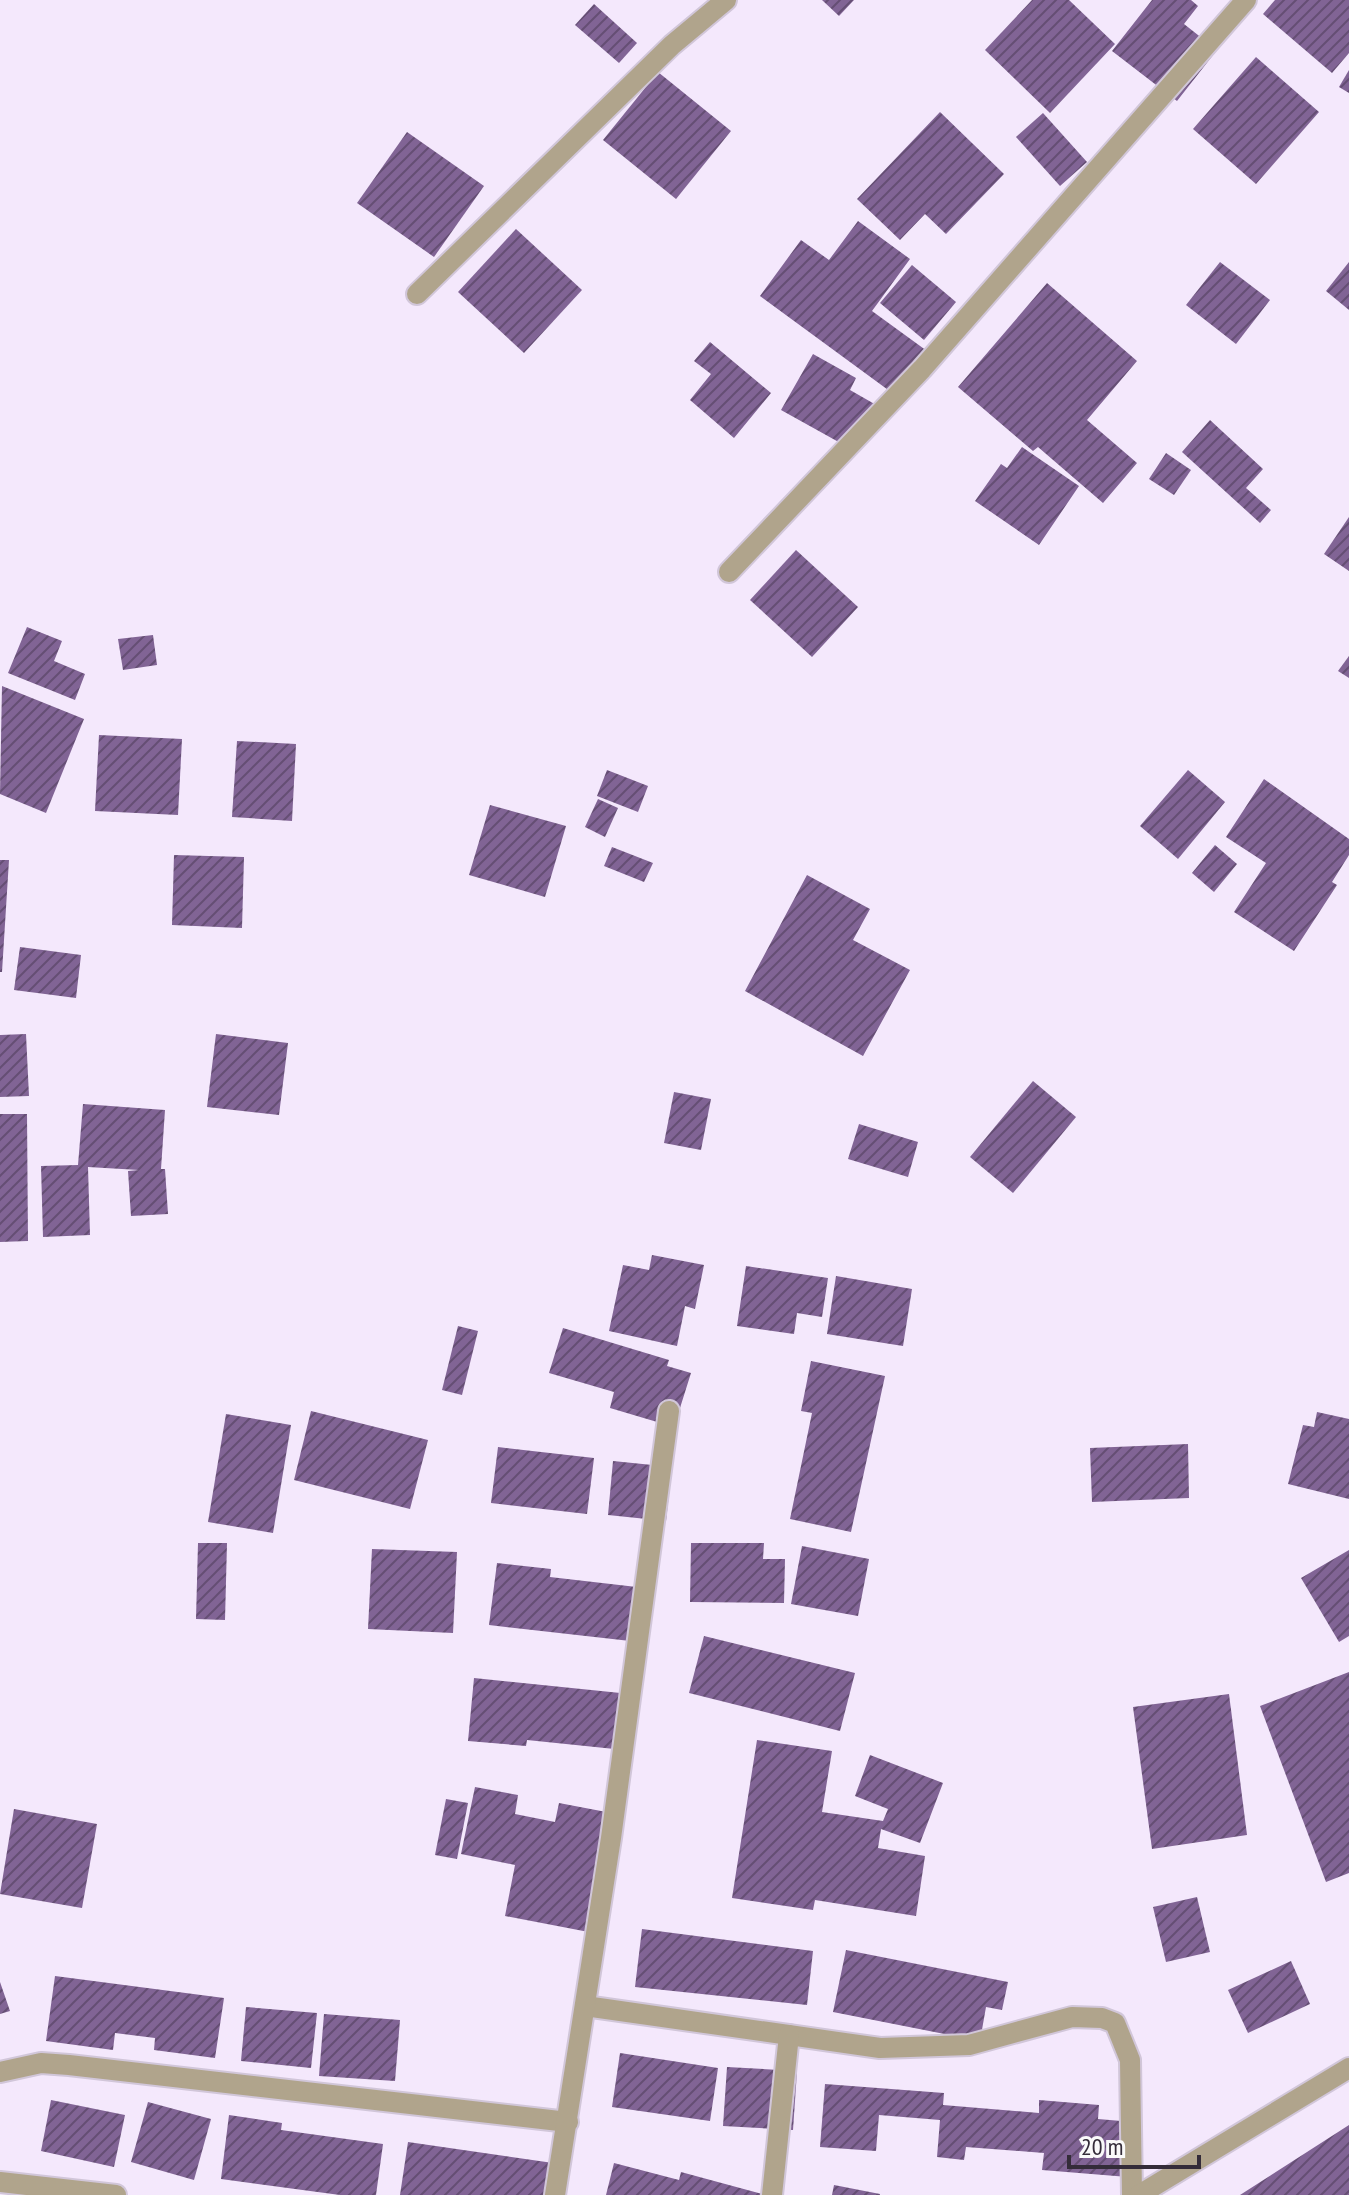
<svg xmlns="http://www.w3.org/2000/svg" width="1349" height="2195" viewBox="0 0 1349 2195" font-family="'PT Sans Narrow',sans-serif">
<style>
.building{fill:url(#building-hatch)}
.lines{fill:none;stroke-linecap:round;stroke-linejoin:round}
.minor-casing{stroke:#d1c6d9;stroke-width:24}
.minor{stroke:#b0a48c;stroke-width:20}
</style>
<defs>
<pattern id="building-hatch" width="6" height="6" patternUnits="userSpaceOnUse" patternTransform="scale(2)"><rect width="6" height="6" fill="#816495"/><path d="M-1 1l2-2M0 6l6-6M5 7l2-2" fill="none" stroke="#654e74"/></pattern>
</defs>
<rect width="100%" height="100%" fill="#f4e8fc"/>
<g class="building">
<path d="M 822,0 L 854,0 L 839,16 Z"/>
<path d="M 1032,0 L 1069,0 L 1115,44 L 1050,113 L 985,50 Z"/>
<path d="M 1152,0 L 1191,0 L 1198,6 L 1184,24 L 1217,50 L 1177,101 L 1112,51 Z"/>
<path d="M 1275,0 L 1349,0 L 1349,53 L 1332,73 L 1263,14 Z"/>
<path d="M 594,4 L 637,43 L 619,63 L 575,25 Z"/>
<path d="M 1256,57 L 1319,112 L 1256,184 L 1193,129 Z"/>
<path d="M 1349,70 L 1349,93 L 1339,87 Z"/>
<path d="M 658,72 L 731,131 L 676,199 L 603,140 Z"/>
<path d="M 940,112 L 1004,174 L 946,234 L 925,214 L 900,240 L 857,199 Z"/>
<path d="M 1043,113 L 1087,162 L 1060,186 L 1016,137 Z"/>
<path d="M 407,132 L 484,186 L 434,257 L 357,203 Z"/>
<path d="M 858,221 L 910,259 L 872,311 L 927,351 L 895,395 L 760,296 L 801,240 L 829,260 Z"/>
<path d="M 516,229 L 582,290 L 524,353 L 458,292 Z"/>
<path d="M 1220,262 L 1270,300 L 1236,344 L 1186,305 Z"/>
<path d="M 1349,262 L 1349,310 L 1326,291 Z"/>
<path d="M 912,265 L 956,302 L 924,340 L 880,303 Z"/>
<path d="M 1047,283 L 1137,361 L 1087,420 L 1137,463 L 1103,503 L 1038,447 L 1033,451 L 958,387 Z"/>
<path d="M 710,342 L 771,393 L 734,438 L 690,400 L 711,374 L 694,361 Z"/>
<path d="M 813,354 L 856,378 L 850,390 L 878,406 L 853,450 L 781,410 Z"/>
<path d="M 1210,420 L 1263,469 L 1246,488 L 1271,510 L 1260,523 L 1182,452 Z"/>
<path d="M 1022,447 L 1079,486 L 1039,545 L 975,501 L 1001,464 L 1007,468 Z"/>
<path d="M 1166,453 L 1191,470 L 1174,495 L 1149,479 Z"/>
<path d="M 1349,517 L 1349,571 L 1324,554 Z"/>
<path d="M 796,550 L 858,607 L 812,657 L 750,600 Z"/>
<path d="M 27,627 L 62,641 L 54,661 L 85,674 L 75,700 L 8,673 Z"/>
<path d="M 153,635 L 157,665 L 123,670 L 118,639 Z"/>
<path d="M 1349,656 L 1349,678 L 1338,671 Z"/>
<path d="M 2,686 L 84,719 L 46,813 L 0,794 Z"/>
<path d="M 99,735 L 182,739 L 178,815 L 95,811 Z"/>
<path d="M 237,741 L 296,744 L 292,821 L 232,817 Z"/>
<path d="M 607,770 L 648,786 L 638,812 L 597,796 Z"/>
<path d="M 1188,770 L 1225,802 L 1178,859 L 1140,826 Z"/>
<path d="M 1264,779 L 1349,839 L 1349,855 L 1332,882 L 1337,885 L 1294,951 L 1234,912 L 1266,863 L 1226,837 Z"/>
<path d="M 598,799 L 618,808 L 605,837 L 585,827 Z"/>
<path d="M 490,805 L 566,826 L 545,897 L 469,875 Z"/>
<path d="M 1215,845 L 1237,864 L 1214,892 L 1192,873 Z"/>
<path d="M 612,847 L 653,863 L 644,882 L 604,866 Z"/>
<path d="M 174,855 L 244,857 L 242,928 L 172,925 Z"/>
<path d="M 0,860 L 9,860 L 2,972 L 0,972 Z"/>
<path d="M 807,875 L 870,909 L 853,940 L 910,970 L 863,1056 L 745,991 Z"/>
<path d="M 20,947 L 81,955 L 76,998 L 14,990 Z"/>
<path d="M 26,1034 L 29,1096 L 0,1097 L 0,1035 Z"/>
<path d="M 216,1034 L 288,1043 L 279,1115 L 207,1107 Z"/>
<path d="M 1033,1081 L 1076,1117 L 1013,1193 L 970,1157 Z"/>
<path d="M 674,1092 L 711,1099 L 701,1150 L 664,1143 Z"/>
<path d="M 83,1104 L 165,1110 L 161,1169 L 165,1169 L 168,1214 L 131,1216 L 128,1171 L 139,1170 L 88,1167 L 90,1235 L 43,1237 L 41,1166 L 78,1165 Z"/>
<path d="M 0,1114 L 27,1114 L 28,1241 L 0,1242 Z"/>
<path d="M 859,1124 L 918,1142 L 908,1177 L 848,1159 Z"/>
<path d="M 652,1255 L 704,1265 L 695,1309 L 685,1306 L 677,1346 L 609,1331 L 623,1265 L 649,1270 Z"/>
<path d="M 746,1266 L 828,1278 L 822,1317 L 797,1313 L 794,1334 L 737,1326 Z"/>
<path d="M 836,1276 L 912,1289 L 903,1346 L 827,1334 Z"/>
<path d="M 458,1326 L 478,1331 L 462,1395 L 442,1390 Z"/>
<path d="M 563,1328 L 669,1360 L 667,1366 L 691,1373 L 674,1427 L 610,1408 L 614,1392 L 549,1373 Z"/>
<path d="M 811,1361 L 885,1376 L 851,1532 L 790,1519 L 812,1413 L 801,1411 Z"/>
<path d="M 311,1411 L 428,1440 L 410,1509 L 294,1480 Z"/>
<path d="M 1317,1412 L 1349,1419 L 1349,1499 L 1288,1484 L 1303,1425 L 1314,1427 Z"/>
<path d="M 226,1414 L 291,1425 L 273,1533 L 208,1522 Z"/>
<path d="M 1188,1444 L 1189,1498 L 1092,1502 L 1090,1448 Z"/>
<path d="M 498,1447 L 594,1458 L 587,1514 L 491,1503 Z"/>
<path d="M 613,1461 L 672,1467 L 666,1521 L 608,1515 Z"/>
<path d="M 198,1543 L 227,1543 L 225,1620 L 196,1619 Z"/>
<path d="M 691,1543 L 764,1543 L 763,1559 L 785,1559 L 784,1603 L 690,1602 Z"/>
<path d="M 802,1546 L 869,1559 L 858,1616 L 791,1604 Z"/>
<path d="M 372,1549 L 457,1552 L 453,1633 L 368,1629 Z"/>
<path d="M 1349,1550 L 1349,1636 L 1339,1642 L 1301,1578 Z"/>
<path d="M 497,1563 L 551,1569 L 550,1577 L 654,1589 L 648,1643 L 489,1625 Z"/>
<path d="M 704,1636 L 855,1673 L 840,1731 L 689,1693 Z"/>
<path d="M 1349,1672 L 1349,1873 L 1326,1882 L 1260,1706 Z"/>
<path d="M 474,1678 L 640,1695 L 634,1751 L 527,1740 L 526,1746 L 468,1741 Z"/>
<path d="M 1229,1694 L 1247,1835 L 1152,1849 L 1133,1707 Z"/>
<path d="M 757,1740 L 832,1751 L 822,1812 L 883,1821 L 888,1809 L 855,1796 L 870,1755 L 943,1783 L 920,1843 L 881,1829 L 878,1848 L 925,1856 L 916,1916 L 815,1900 L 813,1910 L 732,1898 Z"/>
<path d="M 475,1787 L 518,1795 L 515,1814 L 555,1822 L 559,1803 L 622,1815 L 599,1934 L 505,1916 L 515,1865 L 461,1854 Z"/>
<path d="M 446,1799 L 468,1803 L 457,1859 L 435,1855 Z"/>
<path d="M 14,1809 L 97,1824 L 82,1908 L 0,1894 Z"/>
<path d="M 1197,1897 L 1210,1952 L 1166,1962 L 1153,1907 Z"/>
<path d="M 642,1929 L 813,1951 L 807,2005 L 635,1987 Z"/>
<path d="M 846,1950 L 1008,1982 L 1002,2010 L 986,2007 L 980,2041 L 833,2012 Z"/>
<path d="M 1291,1961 L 1310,2004 L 1248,2033 L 1228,1990 Z"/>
<path d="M 55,1976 L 224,1998 L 215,2058 L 154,2050 L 155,2038 L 115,2033 L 113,2050 L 46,2041 Z"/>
<path d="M 0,1982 L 10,2011 L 0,2014 Z"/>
<path d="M 246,2007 L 317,2013 L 311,2068 L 241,2061 Z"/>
<path d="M 324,2014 L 400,2020 L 395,2081 L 319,2076 Z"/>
<path d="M 620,2053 L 718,2068 L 710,2121 L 612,2107 Z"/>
<path d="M 727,2067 L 797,2071 L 793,2130 L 723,2126 Z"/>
<path d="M 825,2084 L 944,2093 L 943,2105 L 1039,2113 L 1039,2100 L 1099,2105 L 1098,2119 L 1133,2122 L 1128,2177 L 1042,2170 L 1044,2153 L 966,2147 L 964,2160 L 937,2157 L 940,2120 L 879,2115 L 876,2151 L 820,2147 Z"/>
<path d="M 51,2100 L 125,2115 L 114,2167 L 41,2151 Z"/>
<path d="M 148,2102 L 211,2119 L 194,2180 L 131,2162 Z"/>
<path d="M 229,2115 L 282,2123 L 281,2130 L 383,2144 L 376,2195 L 340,2195 L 221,2179 Z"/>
<path d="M 1349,2125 L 1349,2195 L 1240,2195 Z"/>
<path d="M 408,2142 L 560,2164 L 555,2195 L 400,2195 Z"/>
<path d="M 614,2163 L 679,2180 L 681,2172 L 766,2195 L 606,2195 Z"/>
<path d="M 834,2185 L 880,2194 L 880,2195 L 832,2195 Z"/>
</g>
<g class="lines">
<defs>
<g id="minor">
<path d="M 417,294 L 672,45 L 726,0"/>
<path d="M 729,572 L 922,369 L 1246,0"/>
<path d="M 585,2006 L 880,2048 L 969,2045 L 1072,2017 L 1102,2018 L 1115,2023 L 1130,2060 L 1132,2195"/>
<path d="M 0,2072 L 41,2063 L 69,2065 L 568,2122"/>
<path d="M 0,2182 L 116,2195"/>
<path d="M 555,2195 L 611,1838 L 669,1411"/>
<path d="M 772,2195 L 789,2035"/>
<path d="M 1139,2195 L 1349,2068"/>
</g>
</defs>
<use href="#minor" class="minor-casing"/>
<use href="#minor" class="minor"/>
</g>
<path d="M1069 2155v12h130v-12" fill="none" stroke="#342c39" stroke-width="4"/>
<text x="1081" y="2155" font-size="24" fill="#342c39" stroke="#fafafa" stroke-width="6" paint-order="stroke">20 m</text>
</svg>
